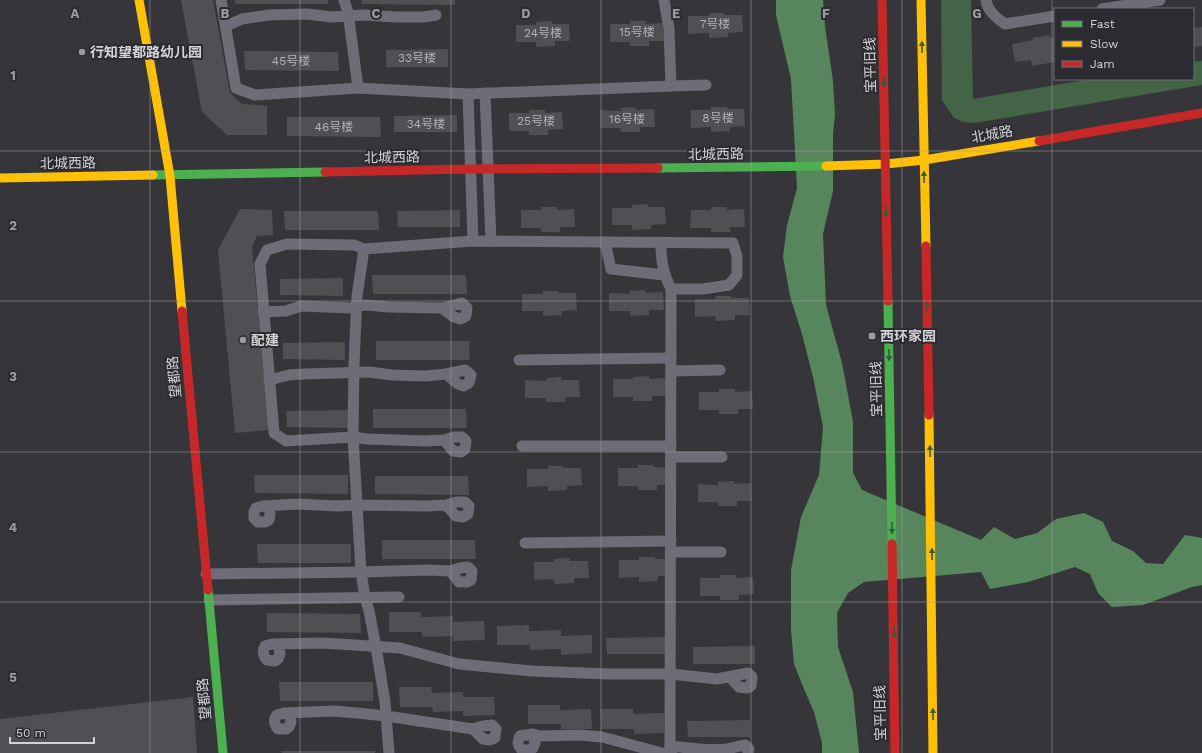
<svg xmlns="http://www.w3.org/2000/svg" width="1202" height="753" viewBox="0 0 1202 753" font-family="'Work Sans','Noto Sans SC',sans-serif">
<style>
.green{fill:#436447}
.water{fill:#57865d}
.building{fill:#505054}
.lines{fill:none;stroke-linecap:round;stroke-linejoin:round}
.street{stroke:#6d6c77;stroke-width:11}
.fast{stroke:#4caf50;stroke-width:9}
.slow{stroke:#ffc107;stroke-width:9}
.jam{stroke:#c62828;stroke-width:9}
.oneway{fill:#37593c}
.grid{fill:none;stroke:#9c9ca0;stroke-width:1;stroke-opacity:0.55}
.poi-dot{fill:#9c9ca0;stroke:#2b2b31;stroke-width:1.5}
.labels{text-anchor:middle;stroke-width:4;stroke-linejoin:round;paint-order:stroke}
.number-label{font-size:12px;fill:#b2b2b6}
.poi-label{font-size:14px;font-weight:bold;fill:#d3d3d7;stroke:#2b2b31;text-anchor:start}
.street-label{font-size:14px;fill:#d3d3d7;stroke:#2b2b31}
.grid-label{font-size:13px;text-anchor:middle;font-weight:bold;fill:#9c9ca0;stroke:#2b2b31;stroke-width:4;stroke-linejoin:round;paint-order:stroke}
</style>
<rect width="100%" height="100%" fill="#36363a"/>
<path class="green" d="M 941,0 L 971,0 L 973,99 L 1091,79 L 1193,79 L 1193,62 L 1202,61 L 1202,85 L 974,123 L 964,122 L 954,118 L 942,100 Z"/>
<path class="water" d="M 776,0 L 823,0 L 825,26 L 833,81 L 835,115 L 833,134 L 833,191 L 823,234 L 826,305 L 842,363 L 853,422 L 853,473 L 862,490 L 981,540 L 994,527 L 1015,539 L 1037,533 L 1056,519 L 1084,513 L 1103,522 L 1112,541 L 1133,551 L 1146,563 L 1163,564 L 1185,535 L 1202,538 L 1202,585 L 1192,587 L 1143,605 L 1112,607 L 1098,593 L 1090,574 L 1075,567 L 1028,582 L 990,589 L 981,572 L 864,582 L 848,593 L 837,613 L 838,647 L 853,692 L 859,753 L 822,753 L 822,743 L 814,712 L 804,689 L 794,664 L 791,630 L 791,570 L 801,517 L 819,475 L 823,427 L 813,377 L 802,334 L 790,296 L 783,257 L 787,225 L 797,188 L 791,79 L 776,15 Z"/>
<g class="building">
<path d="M 181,0 L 213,0 L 230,93 L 242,104 L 267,106 L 267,135 L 227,135 L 202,112 Z"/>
<rect x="235" y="0" width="93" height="4"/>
<path d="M 362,0 L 455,0 L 455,5 L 362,4 Z"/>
<path d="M 709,13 L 724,13 L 724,15 L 742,15 L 743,32 L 728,33 L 728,37 L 709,38 L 709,33 L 688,34 L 688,16 L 709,16 Z"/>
<path d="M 552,21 L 552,24 L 569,24 L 570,41 L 555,41 L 555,46 L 536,47 L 536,42 L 516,42 L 516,25 L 536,25 L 536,22 Z"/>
<path d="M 630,21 L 646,21 L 646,24 L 663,23 L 664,41 L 649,41 L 649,46 L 630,46 L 630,42 L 610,42 L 610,24 L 630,24 Z"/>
<path d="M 1202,27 L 1202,46 L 1193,47 L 1193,28 Z"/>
<path d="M 1050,35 L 1050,38 L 1055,38 L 1055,62 L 1032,66 L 1031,60 L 1015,62 L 1012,44 L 1033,40 L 1033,38 Z"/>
<path d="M 448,49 L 448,67 L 386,67 L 386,50 Z"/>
<path d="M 244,51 L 338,52 L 339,71 L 245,70 Z"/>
<path d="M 636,107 L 636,110 L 654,109 L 655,127 L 640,127 L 640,132 L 621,132 L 620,128 L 600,128 L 600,110 L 621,111 L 621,108 Z"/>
<path d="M 711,107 L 727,107 L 727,109 L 744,109 L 745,126 L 730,127 L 730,131 L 711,132 L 711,127 L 691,128 L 691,110 L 711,110 Z"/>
<path d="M 529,110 L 545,110 L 545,113 L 562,112 L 563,129 L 548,130 L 548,135 L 529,135 L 529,131 L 509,131 L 509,113 L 529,113 Z"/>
<path d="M 457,115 L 457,132 L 394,132 L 394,116 Z"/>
<path d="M 287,117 L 380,117 L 381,137 L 287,136 Z"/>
<path d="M 648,204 L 648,207 L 665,207 L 666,224 L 651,225 L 651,229 L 632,230 L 632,225 L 612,225 L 612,208 L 632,208 L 632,205 Z"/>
<path d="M 541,207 L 557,207 L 557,210 L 574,209 L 575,227 L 560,227 L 560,232 L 541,232 L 541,228 L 521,228 L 521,210 L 541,210 Z"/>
<path d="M 711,207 L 726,207 L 727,210 L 744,209 L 745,227 L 730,227 L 730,232 L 711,232 L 711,228 L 690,228 L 691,210 L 711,210 Z"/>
<path d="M 240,209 L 272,210 L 273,235 L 257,236 L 252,247 L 269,430 L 235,433 L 218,250 Z"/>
<path d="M 460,210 L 460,227 L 398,227 L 397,211 Z"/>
<path d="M 284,211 L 378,211 L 379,230 L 285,230 Z"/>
<path d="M 372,275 L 466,275 L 467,294 L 373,294 Z"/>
<path d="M 343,278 L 343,296 L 280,295 L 280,279 Z"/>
<path d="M 645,290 L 645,293 L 663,292 L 664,310 L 649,310 L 649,315 L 630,316 L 630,311 L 609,311 L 609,293 L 630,294 L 630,291 Z"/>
<path d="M 543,291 L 558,291 L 559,293 L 576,293 L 577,310 L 562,311 L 562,315 L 543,316 L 543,311 L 522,311 L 522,294 L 543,294 Z"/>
<path d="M 715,296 L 731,296 L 731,298 L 749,298 L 750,315 L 735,315 L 735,320 L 716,321 L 715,316 L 695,317 L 695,299 L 716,299 Z"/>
<path d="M 376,341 L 469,341 L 470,360 L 376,360 Z"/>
<path d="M 345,342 L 345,360 L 283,359 L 283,343 Z"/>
<path d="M 649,376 L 649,379 L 666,378 L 667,396 L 652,396 L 652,401 L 633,401 L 633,397 L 613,397 L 613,379 L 633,379 L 633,377 Z"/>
<path d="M 561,377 L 562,380 L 579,380 L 580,397 L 565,397 L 565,402 L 546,402 L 546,398 L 525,398 L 525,380 L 546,381 L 546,378 Z"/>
<path d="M 719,389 L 735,389 L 735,392 L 752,391 L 753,409 L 738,409 L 738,414 L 719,414 L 719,410 L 699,410 L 699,392 L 719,392 Z"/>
<path d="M 373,409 L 466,409 L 467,428 L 373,428 Z"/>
<path d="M 349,410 L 349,428 L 287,427 L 286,411 Z"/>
<path d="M 638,465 L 653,465 L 654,467 L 669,468 L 670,485 L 657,485 L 657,490 L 638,490 L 638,486 L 618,486 L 618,468 L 638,468 Z"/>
<path d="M 548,466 L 563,466 L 563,468 L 581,468 L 582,485 L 567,486 L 567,490 L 548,491 L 548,486 L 527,487 L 527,469 L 548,469 Z"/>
<path d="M 254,475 L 348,475 L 348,494 L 255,493 Z"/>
<path d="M 375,476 L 468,476 L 469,495 L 375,494 Z"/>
<path d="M 734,481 L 734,484 L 751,483 L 752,501 L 737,501 L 737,506 L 718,506 L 718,502 L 698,502 L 698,484 L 718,485 L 718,482 Z"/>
<path d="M 382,540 L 475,540 L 476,559 L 382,559 Z"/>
<path d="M 257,544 L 351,544 L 351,563 L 258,563 Z"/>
<path d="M 639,557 L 655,557 L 655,559 L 669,559 L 670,576 L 658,576 L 658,581 L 639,582 L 639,577 L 619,578 L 619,560 L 639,560 Z"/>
<path d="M 570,558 L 570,561 L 588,561 L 589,578 L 574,578 L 574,583 L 555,584 L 554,579 L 534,580 L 534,562 L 554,562 L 554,559 Z"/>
<path d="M 720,575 L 736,575 L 736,578 L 753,577 L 754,594 L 739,595 L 739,600 L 720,600 L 720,596 L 700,596 L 700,578 L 720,578 Z"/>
<path d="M 389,612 L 421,612 L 421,617 L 453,616 L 453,622 L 484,621 L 485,640 L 453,641 L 453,636 L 422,637 L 422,632 L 389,632 Z"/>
<path d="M 267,613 L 360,614 L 361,633 L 267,632 Z"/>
<path d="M 529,625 L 529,631 L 561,630 L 561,636 L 592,635 L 592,653 L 561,655 L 561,649 L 530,650 L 530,645 L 497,645 L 497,626 Z"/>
<path d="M 669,637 L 669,654 L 607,654 L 606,638 Z"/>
<path d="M 755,646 L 755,664 L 693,664 L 693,647 Z"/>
<path d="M 279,682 L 373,682 L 373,701 L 280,701 Z"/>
<path d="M 399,687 L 431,687 L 432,693 L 463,692 L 463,697 L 494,697 L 495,715 L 463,716 L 463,711 L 433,712 L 432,707 L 400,707 Z"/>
<path d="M 193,697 L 197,753 L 0,753 L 0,719 Z"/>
<path d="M 528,705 L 560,705 L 560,710 L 591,709 L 592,729 L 561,729 L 561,724 L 528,724 Z"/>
<path d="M 600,709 L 633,709 L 633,714 L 664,713 L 664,733 L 634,734 L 634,729 L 601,729 Z"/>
<path d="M 750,720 L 750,737 L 688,737 L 687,721 Z"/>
<path d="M 281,751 L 375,751 L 375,753 L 282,753 Z"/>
</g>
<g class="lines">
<g class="street">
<path d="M 221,0 L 236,88 L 255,95 L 358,88 L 468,94 L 671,86 L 669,28 L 664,0"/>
<path d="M 344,0 L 348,12 L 358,88"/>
<path d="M 986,0 C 987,11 997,18 1005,24 L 1055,16"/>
<path d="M 1102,9 L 1160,0"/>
<path d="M 226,26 L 242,19 L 269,15 L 307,14 L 332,17 L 363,15 L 397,17 L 424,17 L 436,15"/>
<path d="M 671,86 L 706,85"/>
<path d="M 485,93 L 491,241"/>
<path d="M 468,94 L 473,241"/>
<path d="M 605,242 L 611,269 L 664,275"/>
<path d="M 364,249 L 354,245 L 287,244 L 267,250 L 260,264 L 274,433 L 286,441 L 353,437 L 367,439 L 425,441 L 444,440 L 454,437 L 462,437 L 466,441 L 465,449 L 461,452 L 453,451 L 444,440"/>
<path d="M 671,289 L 670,746 L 672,753"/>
<path d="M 263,312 L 286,311 L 301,306 L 351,308 L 356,306 L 366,305 L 389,307 L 442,308 L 462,303 L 467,308 L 466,316 L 460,319 L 454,317 L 442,308"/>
<path d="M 519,360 L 671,358"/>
<path d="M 671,371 L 720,370"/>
<path d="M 269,380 L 289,375 L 304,374 L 369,372 L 392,375 L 426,376 L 446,374 L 465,370 L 471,375 L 469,383 L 463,386 L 458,384 L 446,374"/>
<path d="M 522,446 L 671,446"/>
<path d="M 671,457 L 722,457"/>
<path d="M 269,506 L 270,515 L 269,520 L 265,522 L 258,522 L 254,518 L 254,512 L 256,508 L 263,506 L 298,504 L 336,506 L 358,505 L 427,506 L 446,505 L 456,502 L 465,502 L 469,506 L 468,514 L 463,517 L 456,516 L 446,505"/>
<path d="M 525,543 L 671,541"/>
<path d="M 671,552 L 721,552"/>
<path d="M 206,574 L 361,572 L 428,570 L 450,571 L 460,568 L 468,567 L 472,571 L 471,580 L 467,582 L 459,582 L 450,571"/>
<path d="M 209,600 L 399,597"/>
<path d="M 278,644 L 280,654 L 278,659 L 275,661 L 267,660 C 263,656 262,652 265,646 L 272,644 L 323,643 L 400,648 L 459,664 L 532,671 L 609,674 L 671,674 L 717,679 L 748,673 L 752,677 L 751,686 L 747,688 L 739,687 L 730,677"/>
<path d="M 289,713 L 291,722 L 289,727 L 286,729 L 278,729 C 274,724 273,720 277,715 L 284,713 L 334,711 L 357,713 L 386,716 L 473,729 L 483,726 L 492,725 L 496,729 L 495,738 L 490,740 L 483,739 L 473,729"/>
<path d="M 533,734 L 535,743 L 533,748 L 529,750 L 522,750 C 517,745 517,742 520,736 L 533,734 L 540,736 L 579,735 L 602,737 L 662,753"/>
<path d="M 670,746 C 687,748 710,751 727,749 C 733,748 738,746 745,745 L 749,749 L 748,753"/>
<path d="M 389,753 L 385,702 L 376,647 L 369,611 L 365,597 L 361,572 L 353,437 L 354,364 L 357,296 L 364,249 L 473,241 L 733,243 L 737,256 L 737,275 L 729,285 L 703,289 L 671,289 C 663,272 661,262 661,243"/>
</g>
<g class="fast">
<path d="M 658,168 L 826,166"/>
<path d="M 153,175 L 325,172"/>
<path d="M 888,301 L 892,544"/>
<path d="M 208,590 L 223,753"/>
</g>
<g class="slow">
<path d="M 139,0 L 170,176 L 182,311"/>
<path d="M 921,0 L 926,246"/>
<path d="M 826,166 L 886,164 L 924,160 L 1039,141"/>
<path d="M 0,178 L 153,175"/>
<path d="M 929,415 L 933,753"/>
</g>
<g class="jam">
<path d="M 882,0 L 888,301"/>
<path d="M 1039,141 L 1202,113"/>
<path d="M 325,172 L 470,169 L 658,168"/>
<path d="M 926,246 L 929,415"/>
<path d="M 182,311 L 208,590"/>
<path d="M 892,544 L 895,753"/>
</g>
</g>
<defs><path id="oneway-solid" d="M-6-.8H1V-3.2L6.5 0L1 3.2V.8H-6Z"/></defs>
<g class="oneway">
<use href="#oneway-solid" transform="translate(922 47) rotate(-91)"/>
<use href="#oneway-solid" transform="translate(884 81) rotate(89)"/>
<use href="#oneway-solid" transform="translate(924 177) rotate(-91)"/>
<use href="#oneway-solid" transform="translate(886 211) rotate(89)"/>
<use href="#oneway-solid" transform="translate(927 307) rotate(-91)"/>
<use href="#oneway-solid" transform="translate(889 355) rotate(89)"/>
<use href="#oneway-solid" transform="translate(930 451) rotate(-91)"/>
<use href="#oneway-solid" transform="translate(892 528) rotate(89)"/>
<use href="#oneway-solid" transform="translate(932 554) rotate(-91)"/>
<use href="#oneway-solid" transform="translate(894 632) rotate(89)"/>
<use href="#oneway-solid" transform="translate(933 714) rotate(-90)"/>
</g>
<path class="grid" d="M 150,0 L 150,753M 300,0 L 300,753M 451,0 L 451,753M 601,0 L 601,753M 751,0 L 751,753M 902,0 L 902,753M 1052,0 L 1052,753M 0,151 L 1202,151M 0,301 L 1202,301M 0,452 L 1202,452M 0,602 L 1202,602"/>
<g class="poi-dot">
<circle cx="82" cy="52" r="4"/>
<rect x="868" y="332" width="8" height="8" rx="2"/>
<circle cx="243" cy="340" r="4"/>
</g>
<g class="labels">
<g class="number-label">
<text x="715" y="28">7号楼</text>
<text x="637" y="36">15号楼</text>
<text x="543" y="37">24号楼</text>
<text x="417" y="62">33号楼</text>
<text x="291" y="65">45号楼</text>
<text x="718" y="122">8号楼</text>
<text x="627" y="123">16号楼</text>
<text x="536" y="125">25号楼</text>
<text x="426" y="128">34号楼</text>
<text x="334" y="131">46号楼</text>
</g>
<g class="poi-label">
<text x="90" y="57">行知望都路幼儿园</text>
<text x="880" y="341">西环家园</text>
<text x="251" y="345">配建</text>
</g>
<g class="street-label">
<text transform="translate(870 65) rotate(-91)" y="5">宝平旧线</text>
<text transform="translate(992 134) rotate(-10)" y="5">北城路</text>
<text transform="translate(716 154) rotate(-1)" y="5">北城西路</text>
<text transform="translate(392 157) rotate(-1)" y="5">北城西路</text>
<text transform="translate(68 163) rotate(-1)" y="5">北城西路</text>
<text transform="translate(174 377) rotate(-95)" y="5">望都路</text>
<text transform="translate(876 389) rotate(-91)" y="5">宝平旧线</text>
<text transform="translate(204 699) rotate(-95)" y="5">望都路</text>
<text transform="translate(880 713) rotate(-91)" y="5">宝平旧线</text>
</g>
</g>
<g class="grid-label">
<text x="75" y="18">A</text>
<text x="225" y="18">B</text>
<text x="376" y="18">C</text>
<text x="526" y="18">D</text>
<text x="676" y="18">E</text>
<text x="826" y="18">F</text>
<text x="977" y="18">G</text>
<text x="13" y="80">1</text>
<text x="13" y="230">2</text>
<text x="13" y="381">3</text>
<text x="13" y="532">4</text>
<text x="13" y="682">5</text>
</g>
<rect x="1054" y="8" width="140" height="72" fill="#2b2b31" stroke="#6e6e73"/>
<rect x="1062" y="21" width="20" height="6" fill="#4caf50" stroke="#6e6e73"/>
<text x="1090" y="28" font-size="12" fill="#d3d3d7">Fast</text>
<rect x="1062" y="41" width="20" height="6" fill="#ffc107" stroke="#6e6e73"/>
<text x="1090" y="48" font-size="12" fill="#d3d3d7">Slow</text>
<rect x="1062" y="61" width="20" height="6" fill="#c62828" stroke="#6e6e73"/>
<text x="1090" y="68" font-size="12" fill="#d3d3d7">Jam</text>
<path d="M10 737v6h84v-6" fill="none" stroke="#d3d3d7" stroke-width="2"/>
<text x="16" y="737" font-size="12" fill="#d3d3d7" stroke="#2b2b31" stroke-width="3" paint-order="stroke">50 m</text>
</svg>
